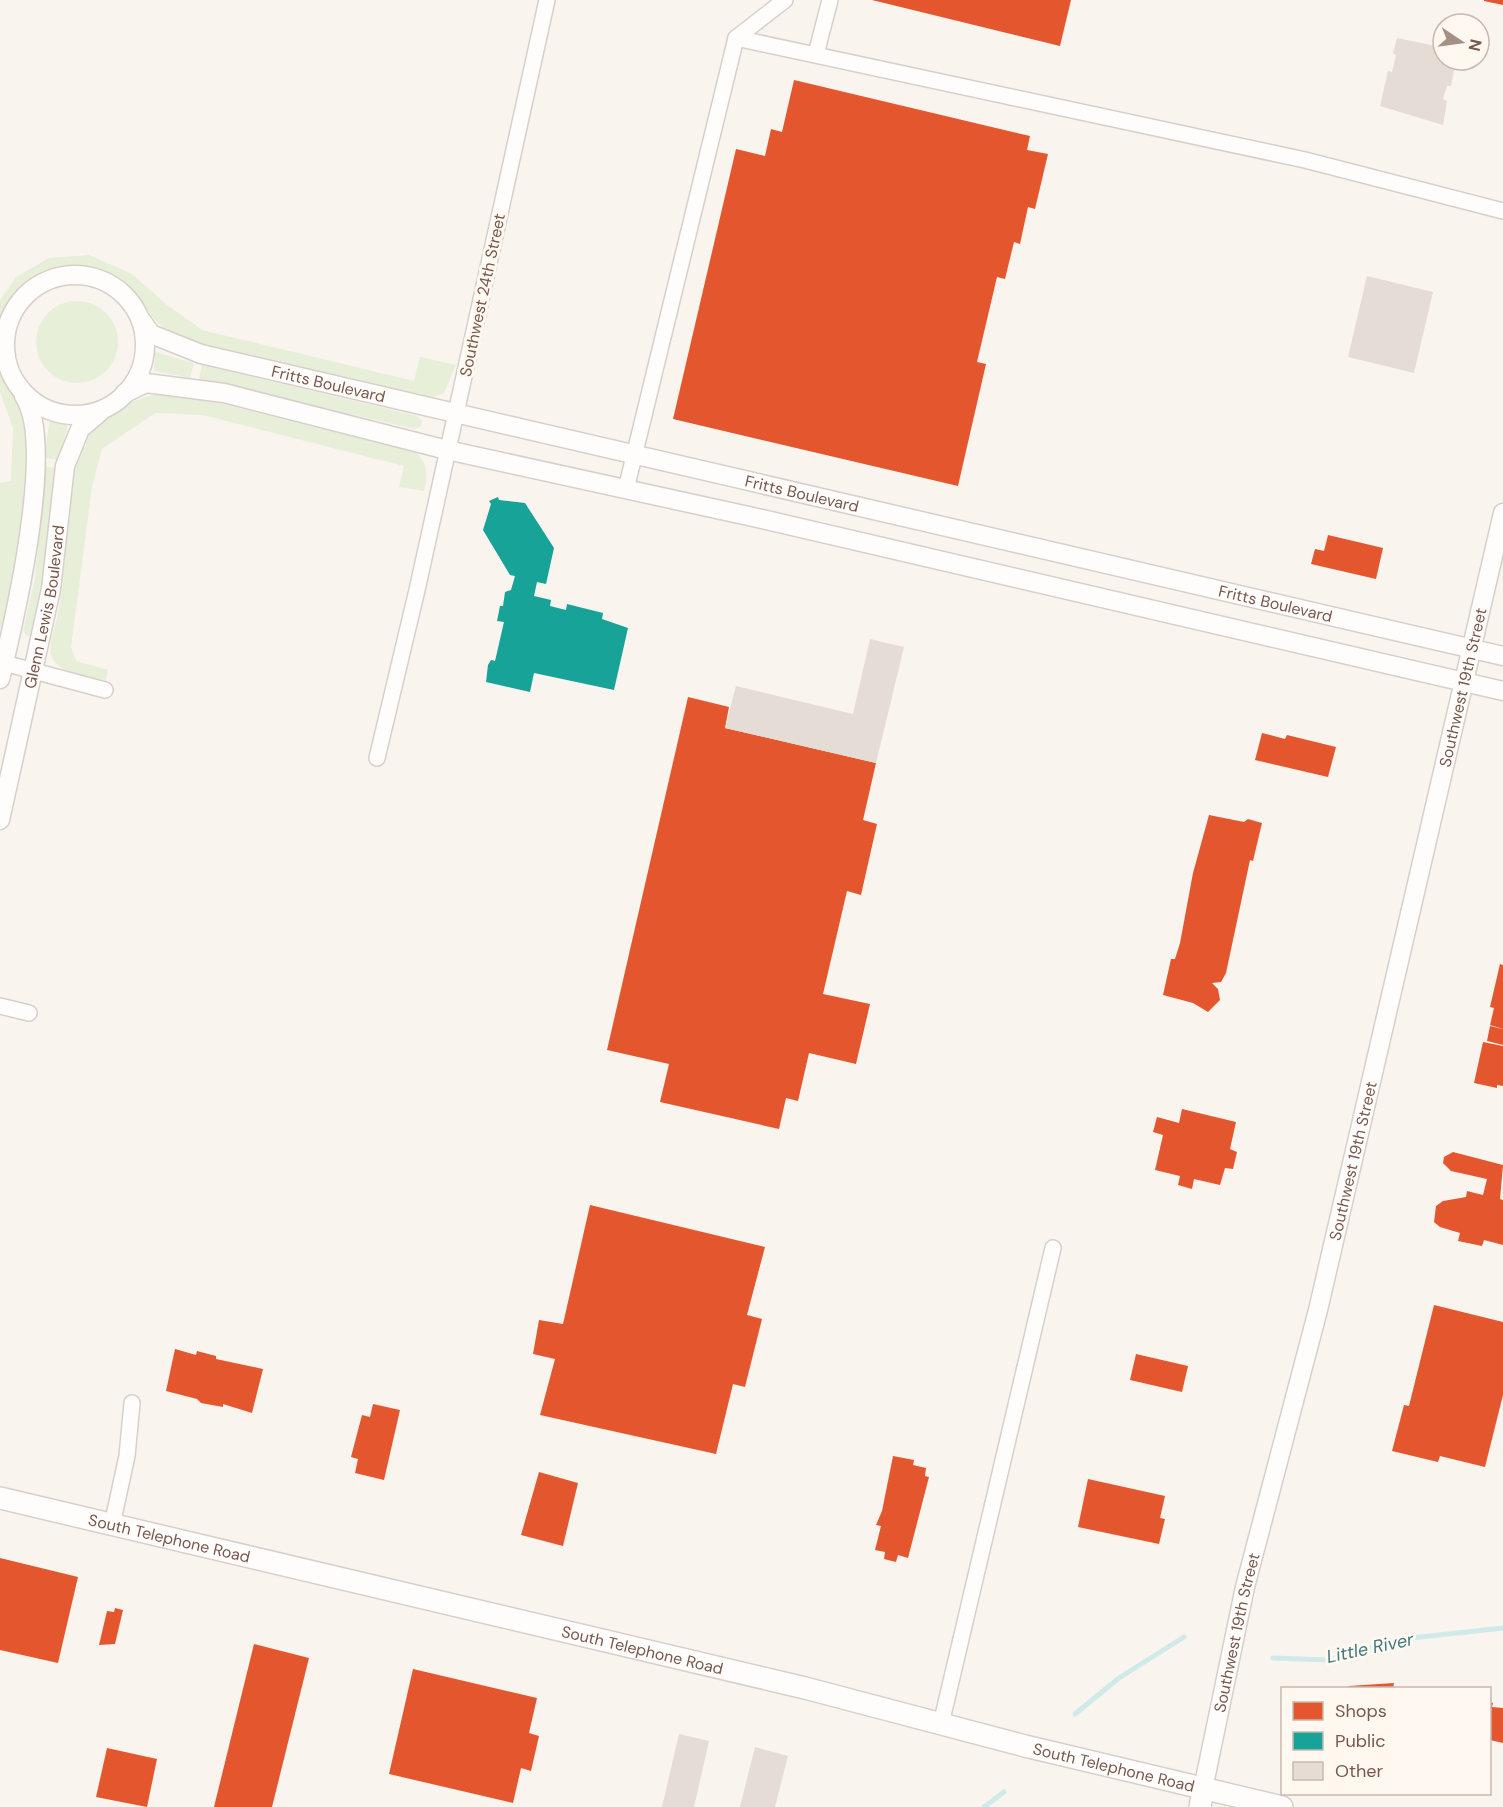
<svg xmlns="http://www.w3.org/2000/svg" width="1503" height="1807" viewBox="0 0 1503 1807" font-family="'DM Sans',sans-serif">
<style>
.green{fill:#e7efd9}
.shops{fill:#e4572e}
.public{fill:#17a398}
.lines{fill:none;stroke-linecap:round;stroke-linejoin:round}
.stream{stroke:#d0eae9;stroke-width:5}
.building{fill:#e5dcd6}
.minor-casing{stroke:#d8cfca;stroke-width:18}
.tertiary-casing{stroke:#d8cfca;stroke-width:21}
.secondary-casing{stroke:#d9cfca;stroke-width:24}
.minor{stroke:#fefdfc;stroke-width:15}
.tertiary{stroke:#fefdfc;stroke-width:18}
.secondary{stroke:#fefdfc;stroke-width:21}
.labels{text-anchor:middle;stroke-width:6;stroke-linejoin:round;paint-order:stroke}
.street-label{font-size:16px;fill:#79584c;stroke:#fff8f1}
.water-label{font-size:18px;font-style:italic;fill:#40787d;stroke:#fff8f1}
</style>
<rect width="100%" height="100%" fill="#f9f4ee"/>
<g class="green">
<path d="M 89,255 L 132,274 L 166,304 L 202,330 L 414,381 L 420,357 L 456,365 L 444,393 L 433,397 L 373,387 L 197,344 C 181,339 169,333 157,322 C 150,316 147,307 141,300 C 117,269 74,256 39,275 C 13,289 3,316 0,344 L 0,300 L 16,277 L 49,258 Z"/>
<circle cx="77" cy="342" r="41"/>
<path d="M 0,350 C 4,372 18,388 25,410 C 35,444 15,596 0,629 L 0,483 L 11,481 L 13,428 L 0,392 Z"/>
<path d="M 155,352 L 194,363 L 190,378 L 154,371 Z"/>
<path d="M 202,365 L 417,416 L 422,421 L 421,426 L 415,429 L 199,379 Z"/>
<path d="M 168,392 C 251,409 332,432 415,451 C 428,465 428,474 424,491 L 399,487 L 404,466 L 203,415 L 155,413 L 102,449 L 92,487 L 71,647 L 76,661 L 108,670 L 106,680 C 90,677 67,675 55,662 C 45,651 54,630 57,618 C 69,565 62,489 85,442 C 100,412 137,397 168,392 Z"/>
<path d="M 50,419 L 66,419 L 68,422 L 60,460 L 44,458 Z"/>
<path d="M 45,467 L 58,468 L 42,597 L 34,634 L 27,636 L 23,631 L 35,578 Z"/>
</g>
<g class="shops">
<path d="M 872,0 L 1071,0 L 1060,46 Z"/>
<path d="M 1484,0 L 1503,0 L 1503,5 L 1484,1 Z"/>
<path d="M 794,80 L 1030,136 L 1027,150 L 1048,154 L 1035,209 L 1028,207 L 1020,244 L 1014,242 L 1005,279 L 997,277 L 977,362 L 986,364 L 958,486 L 673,419 L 736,149 L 765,156 L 771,129 L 782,132 Z"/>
<path d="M 1328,535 L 1383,548 L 1376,579 L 1311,564 L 1315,549 L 1324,551 Z"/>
<path d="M 688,697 L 729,707 L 725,728 L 876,763 L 863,820 L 877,824 L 861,895 L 847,891 L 823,994 L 870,1004 L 856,1064 L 809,1053 L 798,1101 L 786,1098 L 779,1129 L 660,1102 L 669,1064 L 607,1050 Z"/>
<path d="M 1262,733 L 1285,739 L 1287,735 L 1336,747 L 1328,777 L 1255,760 Z"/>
<path d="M 1209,815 L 1244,822 L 1248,819 L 1262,823 L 1253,861 L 1250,860 L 1226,973 L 1221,982 L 1212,983 L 1218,989 L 1220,1000 L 1208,1012 L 1193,1003 L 1163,995 L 1171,959 L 1175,959 L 1180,943 L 1193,873 Z"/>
<path d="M 1500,964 L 1503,965 L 1503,1029 L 1490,1025 L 1494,1008 L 1490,1007 Z"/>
<path d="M 1490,1026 L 1503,1029 L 1503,1045 L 1487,1041 Z"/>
<path d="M 1483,1042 L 1503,1046 L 1503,1086 L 1497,1085 L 1497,1088 L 1474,1083 Z"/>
<path d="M 1182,1109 L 1236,1122 L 1230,1149 L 1237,1152 L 1233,1169 L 1225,1168 L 1220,1185 L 1194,1179 L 1192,1189 L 1178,1185 L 1180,1176 L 1155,1170 L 1163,1135 L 1153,1132 L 1157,1117 L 1179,1123 Z"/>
<path d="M 1453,1152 L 1503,1165 L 1500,1199 L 1503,1200 L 1503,1245 L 1484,1240 L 1482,1246 L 1458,1241 L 1460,1233 L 1440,1227 L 1434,1222 L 1436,1206 L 1443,1201 L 1466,1197 L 1467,1191 L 1483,1195 L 1487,1179 L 1451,1171 L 1443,1163 L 1444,1157 Z"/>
<path d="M 590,1205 L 765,1247 L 747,1315 L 762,1319 L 745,1387 L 733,1384 L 716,1454 L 540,1415 L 555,1359 L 533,1354 L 539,1320 L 563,1324 Z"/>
<path d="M 1434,1305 L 1503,1322 L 1503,1395 L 1485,1467 L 1440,1456 L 1438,1462 L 1392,1451 L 1404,1405 L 1409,1406 Z"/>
<path d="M 175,1349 L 196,1355 L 197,1351 L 216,1356 L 216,1359 L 263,1369 L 252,1413 L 223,1404 L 223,1407 L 201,1403 L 197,1399 L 166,1391 Z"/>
<path d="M 1136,1354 L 1188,1366 L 1182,1392 L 1130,1380 Z"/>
<path d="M 373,1404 L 400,1410 L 384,1480 L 355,1473 L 358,1459 L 351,1457 L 362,1415 L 370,1417 Z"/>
<path d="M 893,1456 L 914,1460 L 913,1465 L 926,1468 L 925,1476 L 929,1477 L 908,1558 L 898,1555 L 896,1562 L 884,1559 L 885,1552 L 875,1550 L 881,1526 L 876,1525 L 882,1511 Z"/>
<path d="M 539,1472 L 578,1483 L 563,1546 L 521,1535 Z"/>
<path d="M 1088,1479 L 1165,1496 L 1160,1518 L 1165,1519 L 1159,1544 L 1078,1527 Z"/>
<path d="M 0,1558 L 78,1577 L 58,1663 L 0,1650 Z"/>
<path d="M 115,1608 L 123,1610 L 115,1644 L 99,1645 L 107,1611 L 114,1612 Z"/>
<path d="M 254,1644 L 309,1658 L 272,1807 L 214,1807 Z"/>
<path d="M 413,1669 L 537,1698 L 529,1733 L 539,1736 L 531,1771 L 521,1768 L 513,1803 L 389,1774 Z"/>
<path d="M 1394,1683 L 1393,1688 L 1347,1688 L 1349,1686 Z"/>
<path d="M 1490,1702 L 1493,1703 L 1492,1707 L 1503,1708 L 1503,1743 L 1490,1740 Z"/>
<path d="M 107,1748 L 157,1759 L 147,1807 L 96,1797 Z"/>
</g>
<path class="public" d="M 498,497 L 499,500 L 525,503 L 554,548 L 546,584 L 537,582 L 534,596 L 551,600 L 550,606 L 566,610 L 567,604 L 603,613 L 602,619 L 628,628 L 614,690 L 534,673 L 530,692 L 486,682 L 488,665 L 491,660 L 495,661 L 504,622 L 497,621 L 500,606 L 503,606 L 505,592 L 511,590 L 515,576 L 510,575 L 483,530 L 491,504 L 489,501 Z"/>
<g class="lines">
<g class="stream">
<path d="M 1273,1658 L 1328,1660 L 1402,1639 L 1503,1628"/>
<path d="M 1075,1714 L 1119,1678 L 1184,1637"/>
<path d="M 984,1807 L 1004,1792"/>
</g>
</g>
<g class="building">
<path d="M 1397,38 L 1436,46 L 1437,40 L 1443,42 L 1443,60 L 1456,60 L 1451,86 L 1447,86 L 1443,99 L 1447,101 L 1443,125 L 1380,106 L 1388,71 L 1392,72 L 1396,55 L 1393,53 Z"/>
<path d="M 1367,276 L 1433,292 L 1414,373 L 1348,357 Z"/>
<path d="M 870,639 L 904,647 L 876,763 L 725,728 L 736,686 L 853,714 Z"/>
<path d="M 679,1734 L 709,1741 L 694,1807 L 662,1807 Z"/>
<path d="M 755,1747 L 788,1756 L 775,1807 L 740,1807 Z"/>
</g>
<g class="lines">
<defs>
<g id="minor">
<path d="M 736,38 L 785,0"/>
<path d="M 816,54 L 830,0"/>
<path d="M 626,489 L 736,38 L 1305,160 L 1503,211"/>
<path d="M 4,663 L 105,690"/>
<path d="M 377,758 L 417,590 L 547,0"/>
<path d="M 0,1006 L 29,1013"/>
<path d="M 112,1525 L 127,1456 L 132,1403"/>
<path d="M 941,1724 L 1053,1248"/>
</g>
<g id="tertiary">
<circle cx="75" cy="345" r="70"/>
<path id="s1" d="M 141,320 L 151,334 L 201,354 L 1503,656"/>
<path d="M 125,393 L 146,383 L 224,393 L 447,450 L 753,517 L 1503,691"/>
<path d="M 0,679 C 14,622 56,444 24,396"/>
<path id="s2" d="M 0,820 L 51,589 L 65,466 L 80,429 L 100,412"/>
<path id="s3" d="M 1203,1789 L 1245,1587 L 1318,1310 L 1503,513"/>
</g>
<g id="secondary">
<path id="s4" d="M 0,1498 L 805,1688 L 1025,1746 L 1282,1807"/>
<path d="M 1200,1807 L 1203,1789"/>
</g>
</defs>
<use href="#minor" class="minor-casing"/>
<use href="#tertiary" class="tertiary-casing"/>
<use href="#secondary" class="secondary-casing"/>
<use href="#minor" class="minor"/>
<use href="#tertiary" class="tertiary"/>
<use href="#secondary" class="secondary"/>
</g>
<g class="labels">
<g class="street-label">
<text transform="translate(482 295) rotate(-78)" y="6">Southwest 24th Street</text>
<text dy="6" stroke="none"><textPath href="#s1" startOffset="202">Fritts Boulevard</textPath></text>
<text dy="6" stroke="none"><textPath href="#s1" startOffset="688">Fritts Boulevard</textPath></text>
<text dy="6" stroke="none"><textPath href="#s1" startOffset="1174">Fritts Boulevard</textPath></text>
<text dy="6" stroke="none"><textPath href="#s2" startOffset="218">Glenn Lewis Boulevard</textPath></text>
<text dy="6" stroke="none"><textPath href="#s3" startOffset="1132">Southwest 19th Street</textPath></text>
<text dy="6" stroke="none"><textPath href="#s3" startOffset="646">Southwest 19th Street</textPath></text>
<text dy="6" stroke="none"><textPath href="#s4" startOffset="174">South Telephone Road</textPath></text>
<text dy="6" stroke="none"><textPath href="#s3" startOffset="160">Southwest 19th Street</textPath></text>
<text dy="6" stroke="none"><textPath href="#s4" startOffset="660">South Telephone Road</textPath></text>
<text dy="6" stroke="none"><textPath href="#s4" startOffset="1146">South Telephone Road</textPath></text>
</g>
<g class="water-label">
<text transform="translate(1370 1648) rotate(-12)" y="6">Little River</text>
</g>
</g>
<rect x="1281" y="1687" width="210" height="108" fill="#fff8f1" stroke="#c9b8af" stroke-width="1.5"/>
<rect x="1293" y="1702" width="30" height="18" fill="#e4572e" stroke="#c9b8af" stroke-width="1.5"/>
<text x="1335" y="1717" font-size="18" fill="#79584c">Shops</text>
<rect x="1293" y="1732" width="30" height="18" fill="#17a398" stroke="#c9b8af" stroke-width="1.5"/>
<text x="1335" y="1747" font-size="18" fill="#79584c">Public</text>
<rect x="1293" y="1762" width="30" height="18" fill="#e5dcd6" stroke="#c9b8af" stroke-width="1.5"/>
<text x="1335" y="1777" font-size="18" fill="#79584c">Other</text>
<g transform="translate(1461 42) rotate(103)"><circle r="28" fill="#fff8f1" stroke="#c9b8af" stroke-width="1.5"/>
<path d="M0-4.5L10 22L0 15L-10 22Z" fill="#a68f85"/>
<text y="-9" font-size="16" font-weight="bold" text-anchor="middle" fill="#79584c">N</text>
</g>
</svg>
